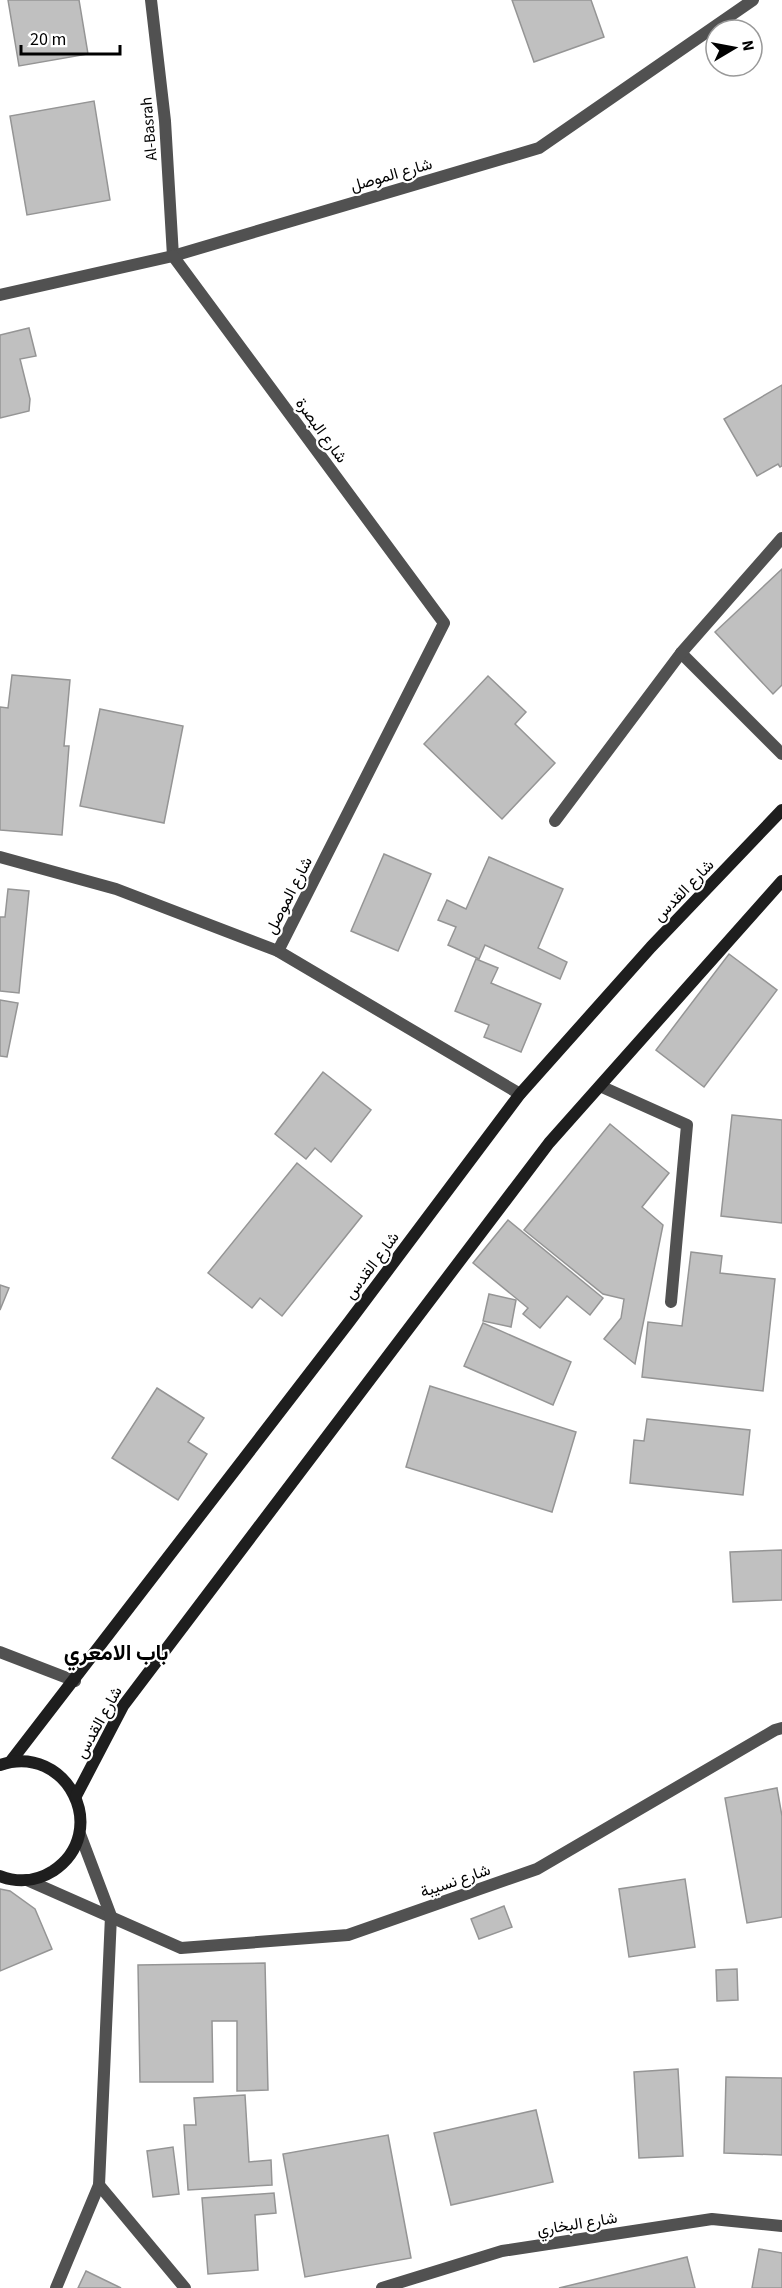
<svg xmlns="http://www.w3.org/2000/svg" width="782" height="2288" viewBox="0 0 782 2288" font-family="'Source Sans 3',Vazirmatn,sans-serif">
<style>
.building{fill:#c0c0c0;stroke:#959595;stroke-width:1.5}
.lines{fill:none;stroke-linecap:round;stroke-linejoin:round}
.lane{stroke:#515151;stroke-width:12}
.street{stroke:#515151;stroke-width:12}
.secondary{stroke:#1e1e1e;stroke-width:12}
.labels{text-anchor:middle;stroke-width:4.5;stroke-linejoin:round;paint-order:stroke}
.street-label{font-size:16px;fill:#000;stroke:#fff}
.district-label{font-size:22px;font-weight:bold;fill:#000;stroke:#fff}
</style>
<rect width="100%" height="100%" fill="#fff"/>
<g class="building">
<path d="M 8,0 L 79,0 L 88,54 L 19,66 Z"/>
<path d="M 512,0 L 591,0 L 604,37 L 534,62 Z"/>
<path d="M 94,101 L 110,200 L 27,215 L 10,116 Z"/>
<path d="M 29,328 L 36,356 L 20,359 L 30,399 L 29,411 L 0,418 L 0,335 Z"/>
<path d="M 782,385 L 782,466 L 780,467 L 778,464 L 757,476 L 724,419 Z"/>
<path d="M 782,569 L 782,685 L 773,694 L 715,632 Z"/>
<path d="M 12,675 L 70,680 L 64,746 L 69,746 L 62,835 L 0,830 L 0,707 L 8,708 Z"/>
<path d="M 488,676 L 526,712 L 515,724 L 555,763 L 502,819 L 424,744 Z"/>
<path d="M 100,709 L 183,726 L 164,823 L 80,806 Z"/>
<path d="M 384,854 L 431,874 L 398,951 L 351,931 Z"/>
<path d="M 489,857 L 563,889 L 538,948 L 567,962 L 560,979 L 485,945 L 479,959 L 448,945 L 456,927 L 438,920 L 447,900 L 466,909 Z"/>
<path d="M 8,889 L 29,891 L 19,993 L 0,991 L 0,917 L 5,917 Z"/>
<path d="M 729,954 L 777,990 L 704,1087 L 656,1050 Z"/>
<path d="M 476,959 L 498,968 L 491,983 L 541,1004 L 521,1052 L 484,1037 L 489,1025 L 455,1011 Z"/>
<path d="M 0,1000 L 18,1003 L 7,1057 L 0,1056 Z"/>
<path d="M 323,1072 L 371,1110 L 331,1162 L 315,1148 L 306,1159 L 275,1134 Z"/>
<path d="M 732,1115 L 782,1120 L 782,1223 L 721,1216 Z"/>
<path d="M 610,1124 L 669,1173 L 642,1207 L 663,1225 L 635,1364 L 604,1339 L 621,1318 L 624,1299 L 603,1294 L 524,1230 Z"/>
<path d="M 297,1163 L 362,1216 L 282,1316 L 260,1298 L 252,1308 L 208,1273 Z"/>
<path d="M 508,1220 L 603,1298 L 590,1315 L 567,1296 L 540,1328 L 523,1314 L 528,1308 L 473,1263 Z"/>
<path d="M 691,1252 L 722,1256 L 720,1273 L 775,1279 L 763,1391 L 642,1377 L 648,1322 L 682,1326 Z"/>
<path d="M 0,1285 L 9,1288 L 0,1310 Z"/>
<path d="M 489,1294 L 516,1300 L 511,1327 L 483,1321 Z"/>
<path d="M 483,1323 L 571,1362 L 553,1405 L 464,1366 Z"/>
<path d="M 430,1386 L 576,1432 L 552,1512 L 406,1467 Z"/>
<path d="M 157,1388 L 204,1418 L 188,1442 L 207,1454 L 178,1500 L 112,1458 Z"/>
<path d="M 647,1419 L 750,1430 L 743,1495 L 630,1483 L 634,1440 L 644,1441 Z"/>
<path d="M 782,1550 L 782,1600 L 733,1602 L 730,1552 Z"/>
<path d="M 777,1788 L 782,1816 L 782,1917 L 747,1923 L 725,1798 Z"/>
<path d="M 685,1879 L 695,1947 L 629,1957 L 619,1889 Z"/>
<path d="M 0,1889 L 10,1891 L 35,1909 L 52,1949 L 0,1971 Z"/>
<path d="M 504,1906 L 512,1927 L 479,1939 L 471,1919 Z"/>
<path d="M 265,1963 L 268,2090 L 237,2091 L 237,2021 L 212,2021 L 213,2082 L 140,2082 L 138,1965 Z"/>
<path d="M 737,1969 L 738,2000 L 717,2001 L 716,1970 Z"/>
<path d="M 678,2069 L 683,2156 L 639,2158 L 634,2072 Z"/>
<path d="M 726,2077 L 782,2078 L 782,2155 L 724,2153 Z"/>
<path d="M 245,2095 L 249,2162 L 271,2160 L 272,2185 L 188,2190 L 184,2125 L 196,2125 L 194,2098 Z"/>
<path d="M 536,2110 L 553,2182 L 451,2205 L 434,2133 Z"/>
<path d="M 388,2135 L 411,2258 L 305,2277 L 283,2154 Z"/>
<path d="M 173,2147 L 179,2194 L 153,2197 L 147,2151 Z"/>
<path d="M 274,2193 L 276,2213 L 255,2215 L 258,2270 L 208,2274 L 202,2198 Z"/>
<path d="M 759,2249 L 782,2253 L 782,2288 L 752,2288 Z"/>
<path d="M 687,2257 L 695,2288 L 559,2288 Z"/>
<path d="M 86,2271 L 121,2288 L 78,2288 Z"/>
</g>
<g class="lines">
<g class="lane">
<path d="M 681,653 L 782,754"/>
<path d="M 555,821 L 681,653 L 782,538"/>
<path d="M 600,1086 L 687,1125 L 671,1302"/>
</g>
<g class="street">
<path d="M 151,0 L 165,121 L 173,256"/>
<path d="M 0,295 L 173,256 L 539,148 L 753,0"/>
<path d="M 0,857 L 116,889 L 278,951 L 444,623 L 173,256"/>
<path d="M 278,951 L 520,1094"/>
<path d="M 0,1652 L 75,1681"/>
<path d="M 27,1880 L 181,1948 L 348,1935 L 537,1869 L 775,1730 L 782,1728"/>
<path d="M 99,2185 L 185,2288"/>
<path d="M 56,2288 L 99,2185 L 111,1916 L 80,1834"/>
<path d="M 382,2288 L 502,2251 L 712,2219 L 782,2226"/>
</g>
<g class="secondary">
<path d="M 11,1761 L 349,1322 L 520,1094 L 651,947 L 782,810"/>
<path d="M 0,1765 C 67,1742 112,1832 53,1871 C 37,1881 18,1883 0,1876"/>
<path d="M 76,1796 L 123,1706 L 549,1143 L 782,881"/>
</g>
</g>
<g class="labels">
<g class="street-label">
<text transform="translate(148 129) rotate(-95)" y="6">Al-Basrah</text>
<text transform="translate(391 174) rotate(-16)" y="6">شارع الموصل</text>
<text transform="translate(322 430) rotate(54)" y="6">شارع البصرة</text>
<text transform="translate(683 890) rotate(-46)" y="6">شارع القدس</text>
<text transform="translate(288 895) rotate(-63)" y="6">شارع الموصل</text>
<text transform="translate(371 1265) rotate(-53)" y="6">شارع القدس</text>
<text transform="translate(98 1722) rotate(-61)" y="6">شارع القدس</text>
<text transform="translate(455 1880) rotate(-19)" y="6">شارع نسيبة</text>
<text transform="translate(577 2223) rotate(-9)" y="6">شارع البخاري</text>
</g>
<g class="district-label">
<text x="116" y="1660">باب الامعري</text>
</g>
</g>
<g transform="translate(734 48) rotate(80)"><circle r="28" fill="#ffffff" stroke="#999999" stroke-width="1.5"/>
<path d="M0-4.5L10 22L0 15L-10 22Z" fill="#000000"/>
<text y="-9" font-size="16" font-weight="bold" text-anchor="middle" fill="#000000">N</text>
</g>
<path d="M21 45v9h99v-9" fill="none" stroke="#000000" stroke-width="3"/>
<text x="30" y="45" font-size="18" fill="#000000" stroke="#ffffff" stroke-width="4.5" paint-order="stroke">20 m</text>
</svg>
